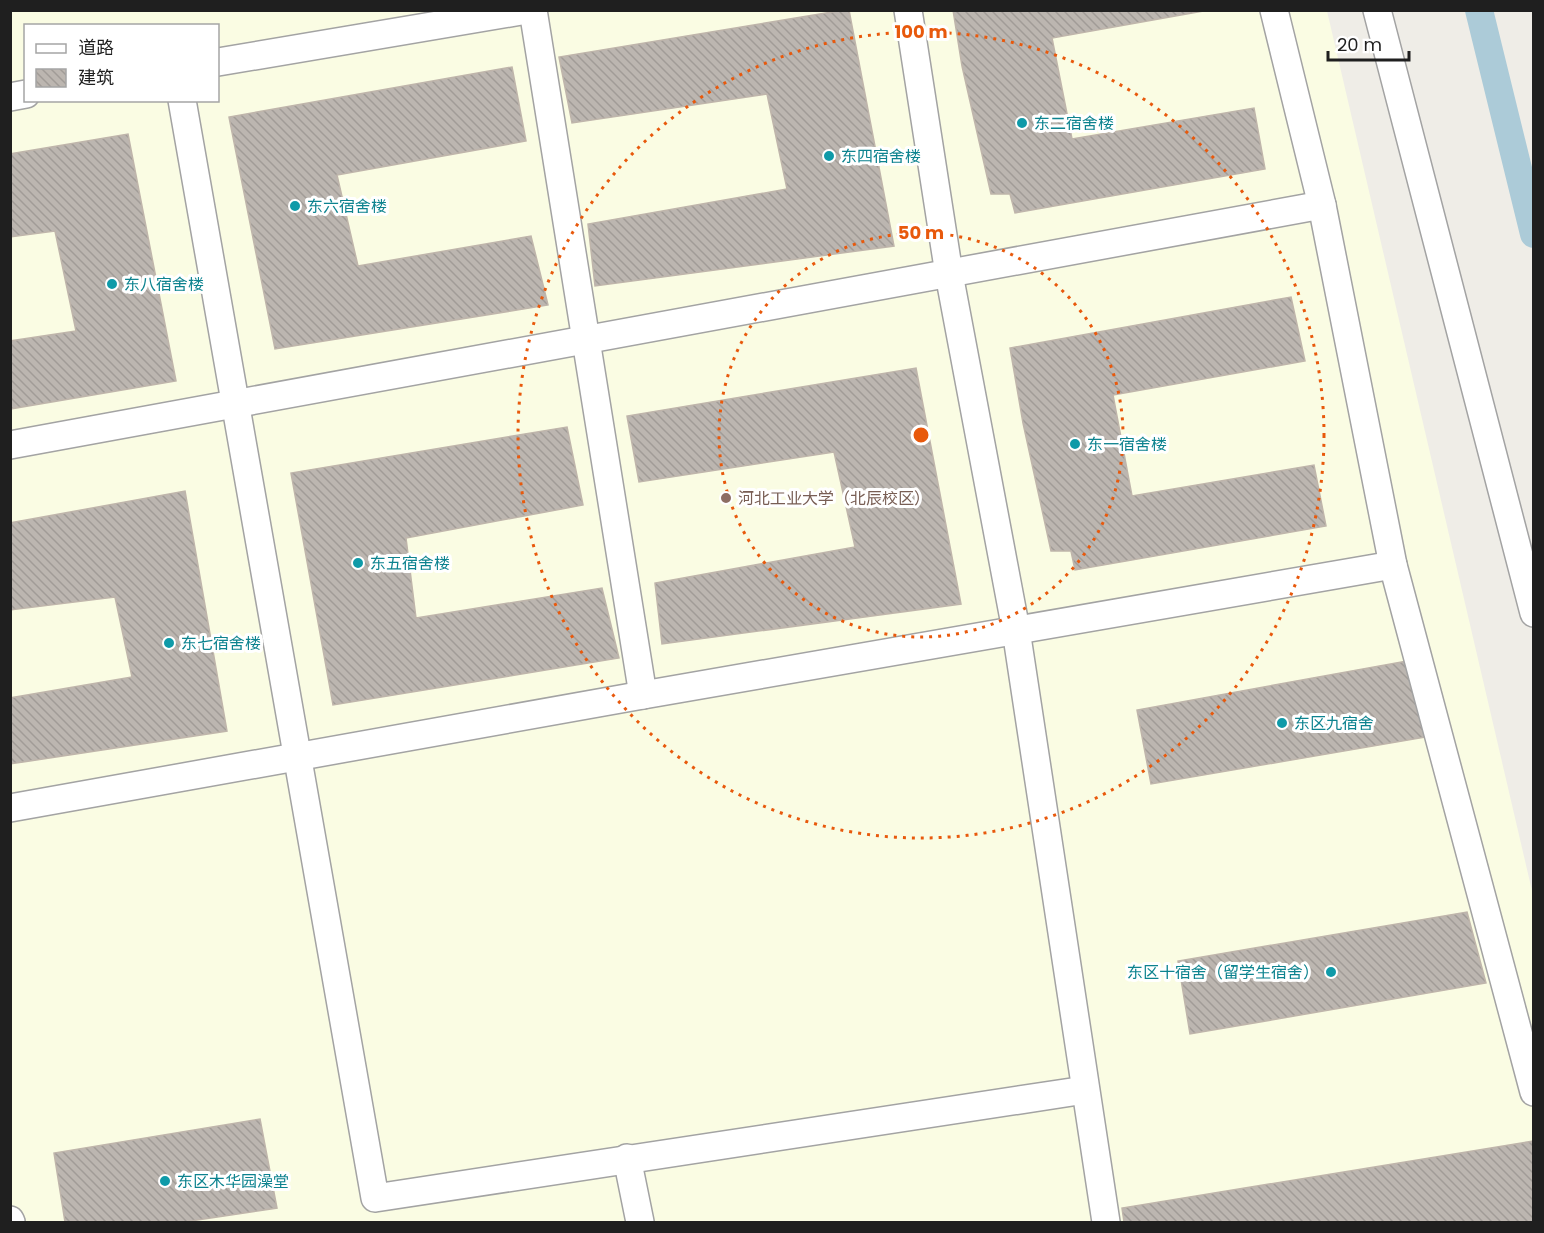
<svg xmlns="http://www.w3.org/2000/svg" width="1544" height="1233" viewBox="0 0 1544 1233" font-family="Poppins,'Noto Sans SC',sans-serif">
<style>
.education{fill:#fafce3;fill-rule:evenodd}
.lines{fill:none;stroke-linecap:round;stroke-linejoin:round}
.canal{stroke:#accbd8;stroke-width:28}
.building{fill:url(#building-back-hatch);stroke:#bfb5ab;stroke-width:1.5}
.street-casing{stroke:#a3a3a3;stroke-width:30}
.street{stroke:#fff;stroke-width:27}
.ring{fill:none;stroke:#e8590c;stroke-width:3;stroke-dasharray:3 6}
.culture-dot{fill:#0f9aa8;stroke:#fff;stroke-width:2}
.education-dot{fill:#8d6e63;stroke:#fff;stroke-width:2}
.labels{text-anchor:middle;stroke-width:6;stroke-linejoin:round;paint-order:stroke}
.culture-label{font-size:16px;fill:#0d838f;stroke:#fff;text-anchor:start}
.education-label{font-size:16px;fill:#785e54;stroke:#fff;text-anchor:start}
.centre{fill:#e8590c;stroke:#fff;stroke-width:3}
.ring-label{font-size:18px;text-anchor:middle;font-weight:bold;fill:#e8590c;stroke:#fff;stroke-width:6;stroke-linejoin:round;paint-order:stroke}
</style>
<defs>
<pattern id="building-back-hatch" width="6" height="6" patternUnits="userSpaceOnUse" patternTransform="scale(1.5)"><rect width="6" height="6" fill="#bcb6b0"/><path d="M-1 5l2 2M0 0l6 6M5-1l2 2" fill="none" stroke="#a19c97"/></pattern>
</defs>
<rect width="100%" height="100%" fill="#efede7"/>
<path class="education" d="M 10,11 L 1327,11 L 1533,895 L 1533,1222 L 11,1222 ZM 26,26 L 218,26 L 218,100 L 26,100 Z"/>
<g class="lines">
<path class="canal" d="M 1479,10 L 1534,234"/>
</g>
<g class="building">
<path d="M 844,10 L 849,10 L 894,246 L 595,286 L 588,224 L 787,189 L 767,94 L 572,123 L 559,57 Z"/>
<path d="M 953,10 L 1209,10 L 1052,38 L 1072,139 L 1254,108 L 1265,169 L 1015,213 L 1010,194 L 991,194 L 962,66 Z"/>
<path d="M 512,67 L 526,141 L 337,175 L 358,266 L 531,236 L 548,305 L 275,349 L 229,117 Z"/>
<path d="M 128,134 L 176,381 L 10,409 L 10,341 L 76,331 L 55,231 L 10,237 L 10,154 Z"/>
<path d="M 1291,297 L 1305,361 L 1113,395 L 1132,496 L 1314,465 L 1326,526 L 1075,570 L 1071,551 L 1051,551 L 1023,423 L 1010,348 Z"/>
<path d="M 916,368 L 961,604 L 662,644 L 655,583 L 855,547 L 834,452 L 639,482 L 627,416 Z"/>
<path d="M 567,427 L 583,505 L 406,538 L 416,618 L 602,588 L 619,658 L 333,705 L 291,473 Z"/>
<path d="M 185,491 L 227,731 L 10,764 L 10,698 L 132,677 L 115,597 L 10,610 L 10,523 Z"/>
<path d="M 1412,660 L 1426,737 L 1151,784 L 1137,710 Z"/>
<path d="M 1467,912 L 1486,983 L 1190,1034 L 1178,961 Z"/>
<path d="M 260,1119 L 277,1208 L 184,1222 L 65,1222 L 54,1153 Z"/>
<path d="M 1534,1141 L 1534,1222 L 1124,1222 L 1122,1208 Z"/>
</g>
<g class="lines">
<defs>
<g id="street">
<path d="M 533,10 L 643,695"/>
<path d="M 908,10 L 949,274 L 1016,630 L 1106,1222"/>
<path d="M 1274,10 L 1322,205 L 1393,565 L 1534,1092"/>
<path d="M 1377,10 L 1534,613"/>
<path d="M 218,62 L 527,10"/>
<path d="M 10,97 L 26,94"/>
<path d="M 182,100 L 375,1198 L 1085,1090"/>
<path d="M 10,445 L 1322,205"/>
<path d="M 10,808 L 643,695 L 1393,565"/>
<path d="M 627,1158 L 640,1222"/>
<path d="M 10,1220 L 11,1222"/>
</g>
</defs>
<use href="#street" class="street-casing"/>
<use href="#street" class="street"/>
</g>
<g class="ring">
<circle cx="921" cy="435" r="202"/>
<circle cx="921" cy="435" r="403"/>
</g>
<g class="culture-dot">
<circle cx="1022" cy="123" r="6"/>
<circle cx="829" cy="156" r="6"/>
<circle cx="295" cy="206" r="6"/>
<circle cx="112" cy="284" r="6"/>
<circle cx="1075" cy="444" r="6"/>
<circle cx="358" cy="563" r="6"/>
<circle cx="169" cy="643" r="6"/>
<circle cx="1282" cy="723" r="6"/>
<circle cx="1331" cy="972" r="6"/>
<circle cx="165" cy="1181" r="6"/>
</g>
<circle class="education-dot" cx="726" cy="498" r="6"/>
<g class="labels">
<g class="culture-label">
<text x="1034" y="129">东二宿舍楼</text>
<text x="841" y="162">东四宿舍楼</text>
<text x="307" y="212">东六宿舍楼</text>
<text x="124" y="290">东八宿舍楼</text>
<text x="1087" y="450">东一宿舍楼</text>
<text x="370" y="569">东五宿舍楼</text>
<text x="181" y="649">东七宿舍楼</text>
<text x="1294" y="729">东区九宿舍</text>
<text x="1319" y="978" text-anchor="end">东区十宿舍（留学生宿舍）</text>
<text x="177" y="1187">东区木华园澡堂</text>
</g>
<g class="education-label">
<text x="738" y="504">河北工业大学（北辰校区）</text>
</g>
</g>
<circle cx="921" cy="435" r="9" class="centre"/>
<g class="ring-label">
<text x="921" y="38">100 m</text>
<text x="921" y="239">50 m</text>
</g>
<rect width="1544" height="1233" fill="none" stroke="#1f1f1f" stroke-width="24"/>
<rect x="24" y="24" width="195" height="78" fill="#ffffff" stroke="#a5a5a5" stroke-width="1.5"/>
<rect x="36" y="44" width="30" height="9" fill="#ffffff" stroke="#a5a5a5" stroke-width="1.5"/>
<text x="78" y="54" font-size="18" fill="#1f1f1f">道路</text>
<rect x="36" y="69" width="30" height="18" fill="url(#building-back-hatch)" stroke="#a5a5a5" stroke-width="1.5"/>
<text x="78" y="84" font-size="18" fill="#1f1f1f">建筑</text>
<path d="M1328 51v9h81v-9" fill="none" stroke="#1f1f1f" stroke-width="3"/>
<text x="1337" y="51" font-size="18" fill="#1f1f1f" stroke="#ffffff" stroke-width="4.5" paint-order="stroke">20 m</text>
</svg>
